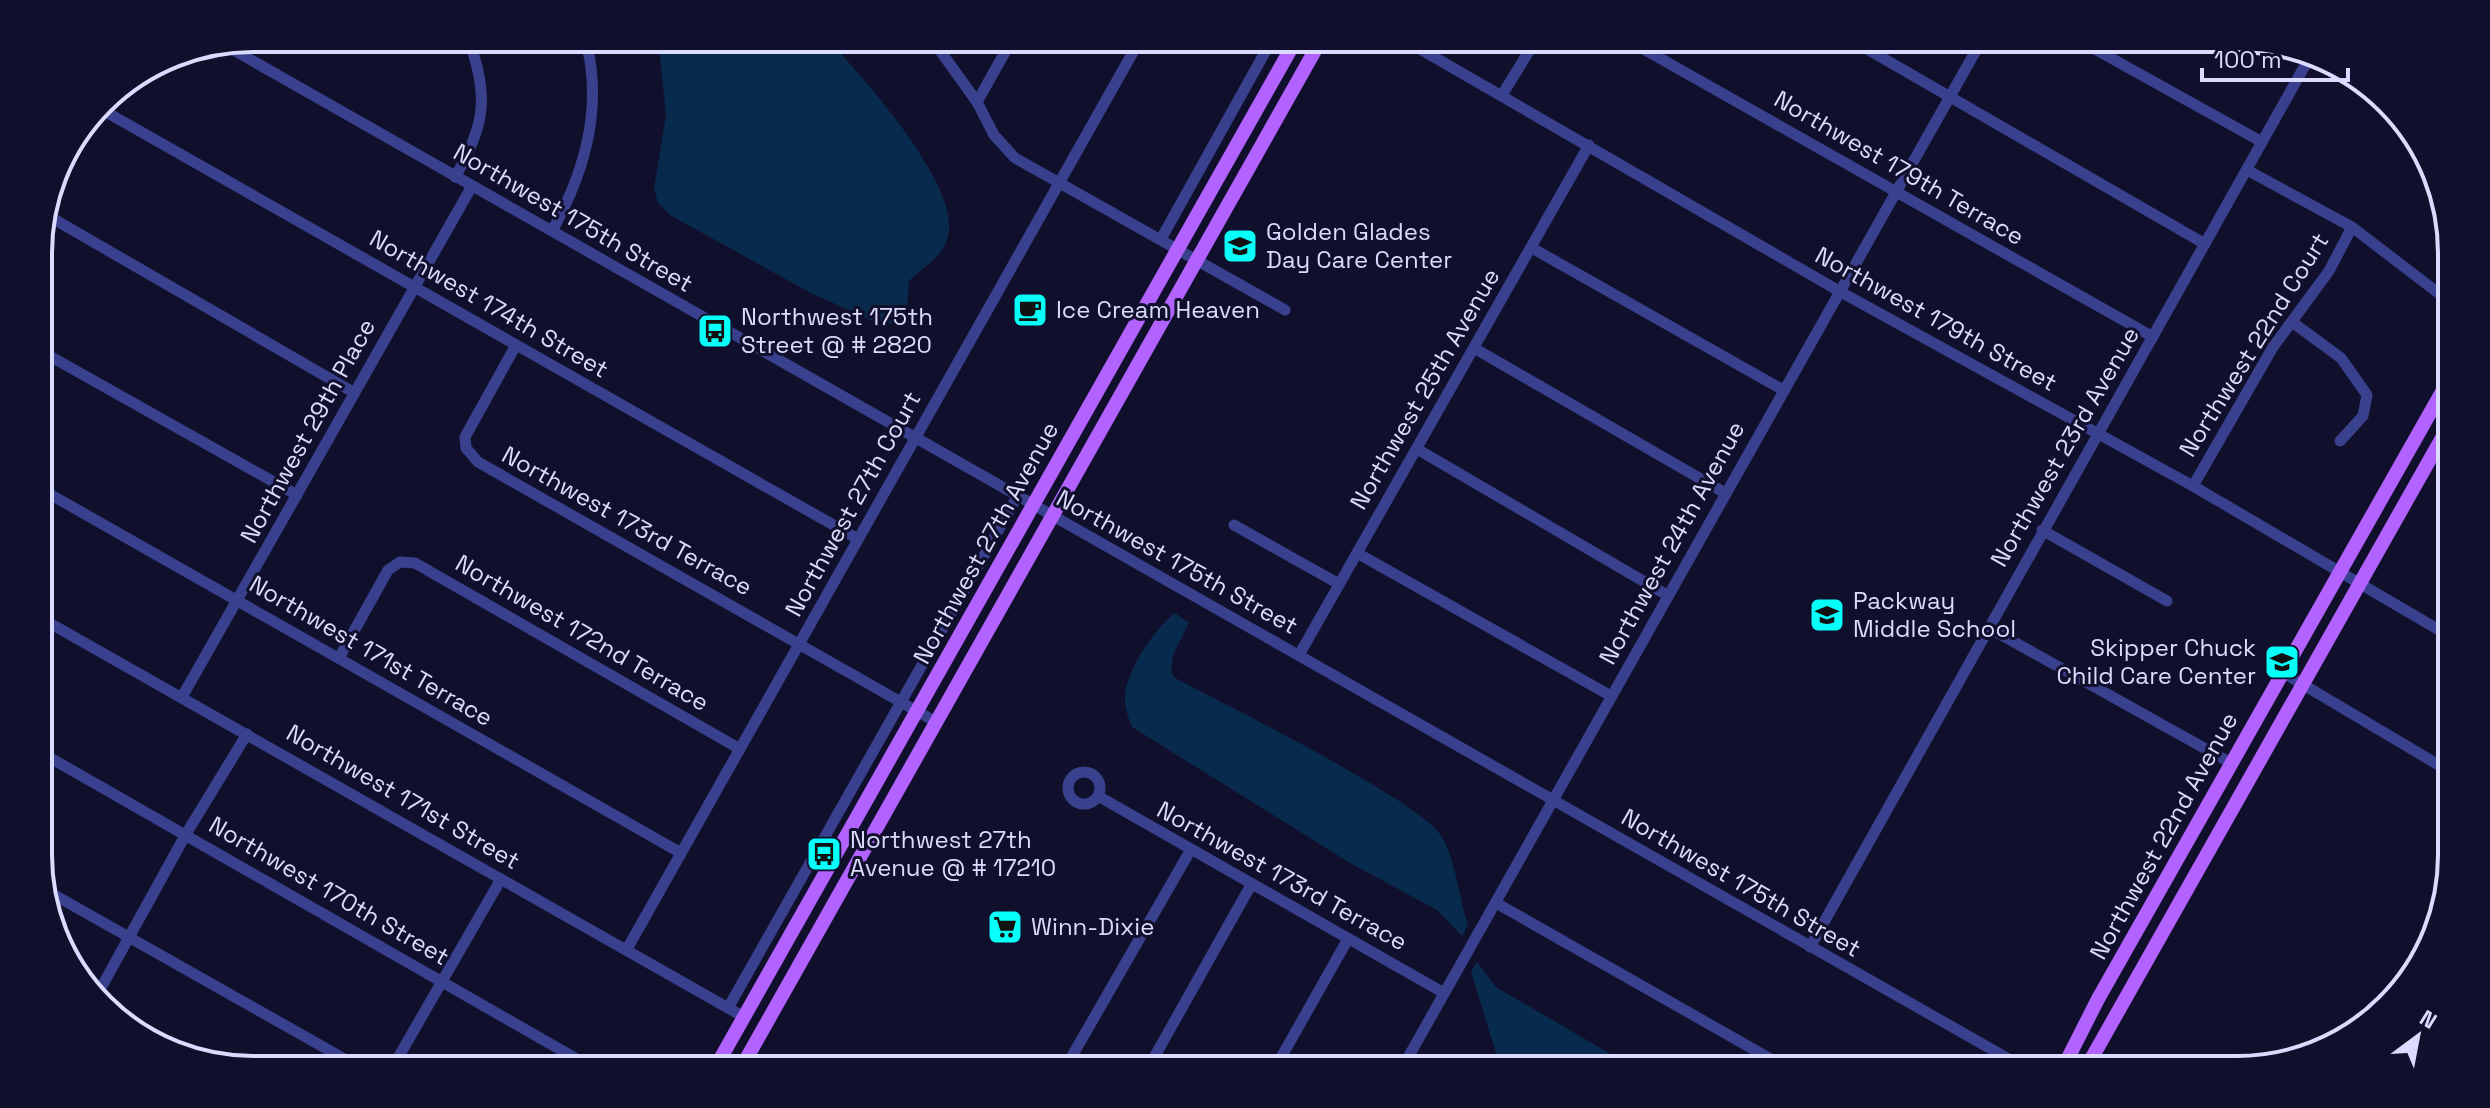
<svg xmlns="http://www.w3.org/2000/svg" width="2490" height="1108" viewBox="0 0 2490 1108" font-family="'Space Grotesk',sans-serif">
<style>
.water{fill:#082a4d}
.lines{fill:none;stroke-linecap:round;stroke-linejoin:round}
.minor{stroke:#39408d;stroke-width:11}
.major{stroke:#b162ff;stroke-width:14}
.labels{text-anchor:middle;stroke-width:6;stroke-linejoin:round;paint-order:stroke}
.street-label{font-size:24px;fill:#dbdbff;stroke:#11102c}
.poi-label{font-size:24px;fill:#dbdbff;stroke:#11102c;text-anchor:start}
.rim{fill:none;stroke:#dbdbff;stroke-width:4}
</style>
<rect width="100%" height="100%" fill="#11102c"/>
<g class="water">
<path d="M 658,38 L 827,38 C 860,75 961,184 948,236 C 943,259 924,265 909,281 L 907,310 L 894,324 L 877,323 L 811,293 L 670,215 L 658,203 L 654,189 L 666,115 Z"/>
<path d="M 1175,613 L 1189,623 L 1173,655 L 1171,672 L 1175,678 C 1221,702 1424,803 1442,837 C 1456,862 1459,898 1468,925 L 1462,936 L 1437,910 L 1350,863 L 1132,727 C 1128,716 1124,707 1125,695 C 1127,670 1155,628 1175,613 Z"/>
<path d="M 1477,962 L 1496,987 L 1638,1070 L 1487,1070 L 1496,1053 L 1471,972 Z"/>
</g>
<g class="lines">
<g class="minor">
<path d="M 931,38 L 977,102 L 994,135 L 1015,158 L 1285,310"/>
<path d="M 1401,38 L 1839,291 L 2193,486 L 2451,637"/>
<path d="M 1624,38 L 2153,337"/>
<path d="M 1848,38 L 2205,244"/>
<path d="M 2075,38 L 2262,142"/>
<path d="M 223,44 L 2028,1070"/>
<path d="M 1655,55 L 1664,38"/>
<path d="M 1502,95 L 1537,38"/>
<path d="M 977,102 L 1013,38"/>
<path d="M 99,108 L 858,539"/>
<path d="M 2247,170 L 2352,227 L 2450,302"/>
<path d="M 455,177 C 486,125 489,94 468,38"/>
<path d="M 45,214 L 353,392"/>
<path d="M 552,231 C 585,172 604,106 585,38"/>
<path d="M 1161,239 L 1273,38"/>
<path d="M 1532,248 L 1783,390"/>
<path d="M 2292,322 L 2341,358 L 2367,395 L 2363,416 L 2340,441"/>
<path d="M 516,345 L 465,437 L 466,448 L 478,462 L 936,722"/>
<path d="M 1474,348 L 1725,493"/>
<path d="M 39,350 L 297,495"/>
<path d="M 1417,449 L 1667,595"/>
<path d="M 2193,486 L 2273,347 L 2329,271 L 2352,227"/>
<path d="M 39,488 L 681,853"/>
<path d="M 1234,525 L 1339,584"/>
<path d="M 2042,530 L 2167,601"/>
<path d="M 1357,553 L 1611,696"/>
<path d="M 39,617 L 744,1017"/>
<path d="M 1989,628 L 2231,763"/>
<path d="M 1299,655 L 1589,145"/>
<path d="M 339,658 L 388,570 L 400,562 L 415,563 L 740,749"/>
<path d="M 2282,672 L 2452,773"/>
<path d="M 182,697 L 472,186"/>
<path d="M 40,752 L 596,1070"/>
<circle cx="1084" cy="788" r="16"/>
<path d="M 1098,796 L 1444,993"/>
<path d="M 42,888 L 364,1070"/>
<path d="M 1496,903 L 1790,1070"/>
<path d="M 1810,947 L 2312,53"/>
<path d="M 627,949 L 1141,38"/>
<path d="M 96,997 L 186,834 L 247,734"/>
<path d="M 728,1008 L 1017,497"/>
<path d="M 391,1070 L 501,879"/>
<path d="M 1064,1070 L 1190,851"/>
<path d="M 1147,1070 L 1251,885"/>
<path d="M 1274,1070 L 1348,939"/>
<path d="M 1401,1070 L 1983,38"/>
</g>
<g class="major">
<path d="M 714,1070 L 1297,38"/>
<path d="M 740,1070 L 1322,38"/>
<path d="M 2062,1070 L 2098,999 L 2451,376"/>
<path d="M 2085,1070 L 2451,422"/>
</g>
</g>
<defs>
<symbol id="school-square" viewBox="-11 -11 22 22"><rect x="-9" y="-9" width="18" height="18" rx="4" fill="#07fffa" stroke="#11102c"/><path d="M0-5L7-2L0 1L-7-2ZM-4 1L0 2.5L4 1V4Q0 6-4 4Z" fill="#111"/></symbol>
<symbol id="cafe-square" viewBox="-11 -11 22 22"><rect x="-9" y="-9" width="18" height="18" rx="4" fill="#07fffa" stroke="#11102c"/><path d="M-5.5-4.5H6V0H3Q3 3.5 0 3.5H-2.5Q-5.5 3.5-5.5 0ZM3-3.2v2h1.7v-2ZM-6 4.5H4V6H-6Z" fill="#111"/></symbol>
<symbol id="bus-square" viewBox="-11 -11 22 22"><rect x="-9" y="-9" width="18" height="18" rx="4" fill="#07fffa" stroke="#11102c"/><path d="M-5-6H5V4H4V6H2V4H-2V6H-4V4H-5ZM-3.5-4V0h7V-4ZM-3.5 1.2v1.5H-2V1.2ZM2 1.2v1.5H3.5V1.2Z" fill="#111"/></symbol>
<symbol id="supermarket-square" viewBox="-11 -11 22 22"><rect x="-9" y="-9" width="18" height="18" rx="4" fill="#07fffa" stroke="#11102c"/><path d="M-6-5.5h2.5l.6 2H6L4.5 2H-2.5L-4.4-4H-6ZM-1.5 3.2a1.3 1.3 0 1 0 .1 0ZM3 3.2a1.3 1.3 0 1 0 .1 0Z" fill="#111"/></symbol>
</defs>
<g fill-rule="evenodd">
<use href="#school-square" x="1220" y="226" width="40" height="40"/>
<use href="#cafe-square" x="1010" y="290" width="40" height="40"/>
<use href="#bus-square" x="695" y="311" width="40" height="40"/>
<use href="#school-square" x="1807" y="595" width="40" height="40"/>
<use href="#school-square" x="2262" y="642" width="40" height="40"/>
<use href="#bus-square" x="804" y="834" width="40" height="40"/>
<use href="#supermarket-square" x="985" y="907" width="40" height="40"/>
</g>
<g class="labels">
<g class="street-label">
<text transform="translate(1899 168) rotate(30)" y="8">Northwest 179th Terrace</text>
<text transform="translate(573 218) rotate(30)" y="8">Northwest 175th Street</text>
<text transform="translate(489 304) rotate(30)" y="8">Northwest 174th Street</text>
<text transform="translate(1936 319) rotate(29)" y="8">Northwest 179th Street</text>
<text transform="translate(2254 345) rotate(-58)" y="8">Northwest 22nd Court</text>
<text transform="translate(1425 389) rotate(-60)" y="8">Northwest 25th Avenue</text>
<text transform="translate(308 431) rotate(-61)" y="8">Northwest 29th Place</text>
<text transform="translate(2065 447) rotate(-60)" y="8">Northwest 23rd Avenue</text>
<text transform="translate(853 504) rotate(-61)" y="8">Northwest 27th Court</text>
<text transform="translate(627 521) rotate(29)" y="8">Northwest 173rd Terrace</text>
<text transform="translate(986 543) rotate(-61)" y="8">Northwest 27th Avenue</text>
<text transform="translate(1672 543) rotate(-61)" y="8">Northwest 24th Avenue</text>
<text transform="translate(1177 562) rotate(29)" y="8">Northwest 175th Street</text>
<text transform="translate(582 633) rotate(30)" y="8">Northwest 172nd Terrace</text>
<text transform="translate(371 651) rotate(30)" y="8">Northwest 171st Terrace</text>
<text transform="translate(403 797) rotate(30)" y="8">Northwest 171st Street</text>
<text transform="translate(2164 836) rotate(-61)" y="8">Northwest 22nd Avenue</text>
<text transform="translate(1282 876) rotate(29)" y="8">Northwest 173rd Terrace</text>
<text transform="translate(1741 883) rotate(30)" y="8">Northwest 175th Street</text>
<text transform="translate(329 891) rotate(30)" y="8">Northwest 170th Street</text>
</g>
<g class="poi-label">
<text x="1266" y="240">Golden Glades<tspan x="1266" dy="28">Day Care Center</tspan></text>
<text x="1056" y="318">Ice Cream Heaven</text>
<text x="741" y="325">Northwest 175th<tspan x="741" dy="28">Street @ # 2820</tspan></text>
<text x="1853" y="609">Packway<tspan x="1853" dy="28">Middle School</tspan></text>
<text x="2256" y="656" text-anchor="end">Skipper Chuck<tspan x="2256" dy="28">Child Care Center</tspan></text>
<text x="850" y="848">Northwest 27th<tspan x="850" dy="28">Avenue @ # 17210</tspan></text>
<text x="1031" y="935">Winn-Dixie</text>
</g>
</g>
<path d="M0 0H2490V1108H0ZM253 52H2237A201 201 0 0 1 2438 253V855A201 201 0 0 1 2237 1056H253A201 201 0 0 1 52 855V253A201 201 0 0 1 253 52Z" fill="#11102c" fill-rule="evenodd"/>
<path class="rim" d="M253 52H2237A201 201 0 0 1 2438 253V855A201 201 0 0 1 2237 1056H253A201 201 0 0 1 52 855V253A201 201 0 0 1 253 52Z"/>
<g transform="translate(2418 1036) rotate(32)" stroke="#11102c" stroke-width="6" paint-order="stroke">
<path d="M0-6L14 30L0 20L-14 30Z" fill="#dbdbff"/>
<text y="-12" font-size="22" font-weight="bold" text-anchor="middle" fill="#dbdbff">N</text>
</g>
<path d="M2202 68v12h146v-12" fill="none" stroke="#dbdbff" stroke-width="4"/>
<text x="2214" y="68" font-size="24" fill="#dbdbff" stroke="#11102c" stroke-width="6" paint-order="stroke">100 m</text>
</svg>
